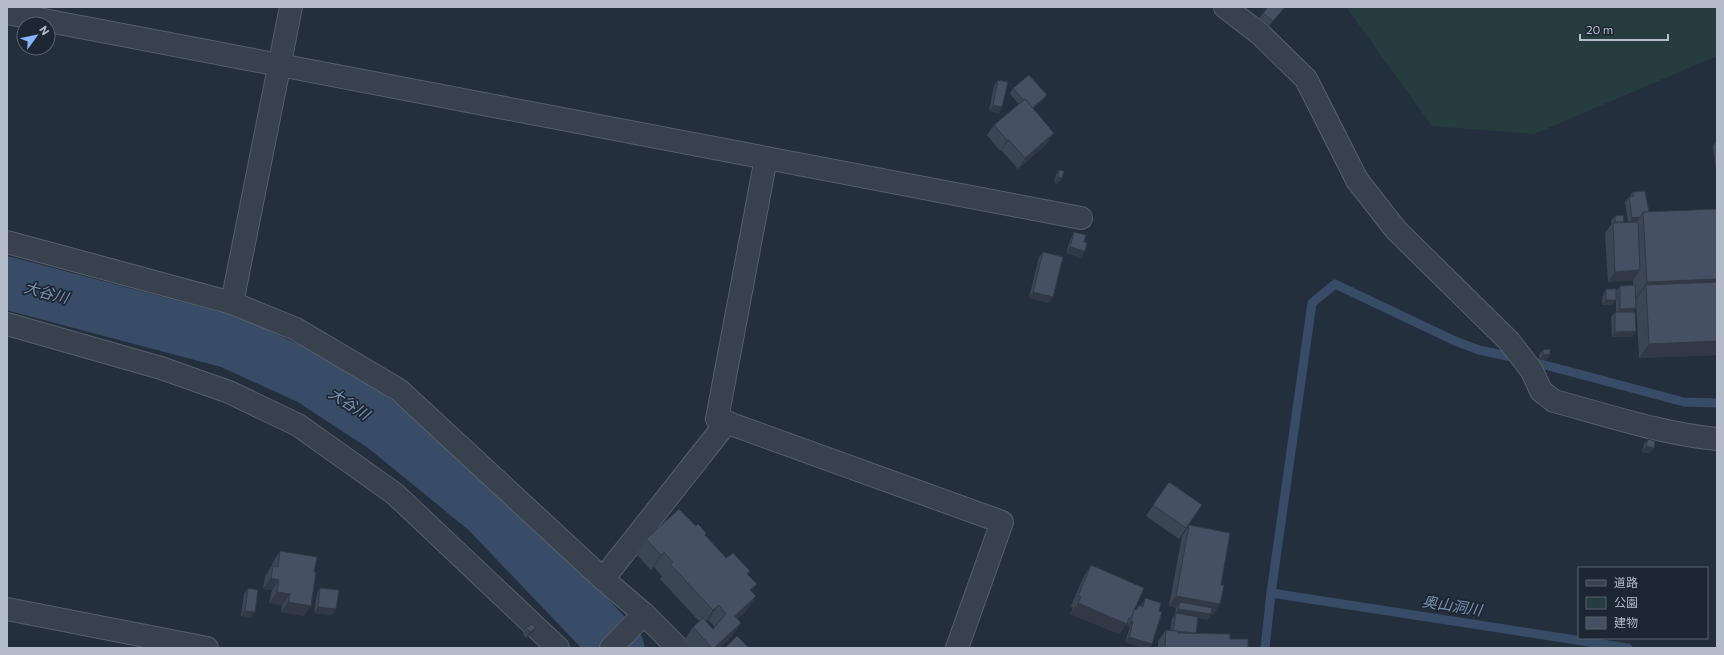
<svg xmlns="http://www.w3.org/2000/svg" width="1724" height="655" viewBox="0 0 1724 655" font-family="Commissioner,'Noto Sans JP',sans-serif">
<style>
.green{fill:#263c3f}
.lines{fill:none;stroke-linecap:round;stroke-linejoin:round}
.stream{stroke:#394c67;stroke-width:9}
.river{stroke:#394c67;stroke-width:53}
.street-casing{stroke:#565f6c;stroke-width:24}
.street{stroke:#38414e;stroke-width:22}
.wall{fill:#3b4654;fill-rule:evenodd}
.shaded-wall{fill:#303945}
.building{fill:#455162;stroke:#303945}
.labels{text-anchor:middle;stroke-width:3.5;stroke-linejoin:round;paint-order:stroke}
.water-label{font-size:15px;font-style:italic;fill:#7c92b1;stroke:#1d2633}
</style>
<rect width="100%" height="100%" fill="#242f3e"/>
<path class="green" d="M 1346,7 L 1717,7 L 1717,56 L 1534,134 L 1432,126 Z"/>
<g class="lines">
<g class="stream">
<path d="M 1530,361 L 1684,402 L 1717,403"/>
<path d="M 1271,593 L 1628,648"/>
<path d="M 1265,648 L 1271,593 L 1312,303 L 1335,284 L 1455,341 L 1479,350 L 1517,358"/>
</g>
<path class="river" d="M 7,283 L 230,342 L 311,379 L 383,426 L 486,510 L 618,648"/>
<defs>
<g id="street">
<path d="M 1225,7 L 1260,34 L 1306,79 L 1357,180 L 1396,230 L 1509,341 L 1532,371 L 1541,391 L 1554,401 C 1607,415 1662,434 1717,439"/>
<path d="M 7,13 L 1081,218"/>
<path d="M 766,158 L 717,419 L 1002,522 L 957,648"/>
<path d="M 7,242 L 232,303 L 296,329 L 399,390 L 603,579 L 644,614 L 678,648"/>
<path d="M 232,303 L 291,7"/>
<path d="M 7,324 L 161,368 L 229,392 L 298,425 L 395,494 L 558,648"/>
<path d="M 603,579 L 727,422"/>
<path d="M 7,609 L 207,648"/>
<path d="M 611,648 L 644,614"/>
</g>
</defs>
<use href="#street" class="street-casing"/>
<use href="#street" class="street"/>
</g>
<g class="wall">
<path d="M 1285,7 L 1269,26 L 1259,18 L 1263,13 Z"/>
<path d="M 998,80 L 999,113 L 989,111 L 994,86 Z"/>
<path d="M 1013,88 L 1047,95 L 1043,100 L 1033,109 L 1047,144 L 1018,169 L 1001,150 L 1000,151 L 987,135 L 994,125 L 1019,104 L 1010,94 Z"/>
<path d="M 1717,140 L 1717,178 L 1713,146 Z"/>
<path d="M 1059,170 L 1062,178 L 1058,184 L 1054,183 L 1056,175 Z"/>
<path d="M 1633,192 L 1649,212 L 1717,355 L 1639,358 L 1636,299 L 1635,299 L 1636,308 L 1633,312 L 1636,331 L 1632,337 L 1612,337 L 1611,317 L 1615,312 L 1616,312 L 1616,291 L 1620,286 L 1633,285 L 1633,280 L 1608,282 L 1605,233 L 1611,225 L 1611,221 L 1615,216 L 1624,222 L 1628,222 L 1625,202 Z"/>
<path d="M 1074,232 L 1084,242 L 1085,251 L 1081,257 L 1066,253 L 1071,238 Z"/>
<path d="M 1043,252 L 1053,297 L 1049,303 L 1029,298 L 1039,257 Z"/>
<path d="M 1606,289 L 1612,305 L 1602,305 L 1603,295 Z"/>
<path d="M 1543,350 L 1550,354 L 1546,360 L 1539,360 L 1539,355 Z"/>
<path d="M 1648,439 L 1650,453 L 1642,452 L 1644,444 Z"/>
<path d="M 1169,482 L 1202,505 L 1179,539 L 1146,516 Z"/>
<path d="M 1189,525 L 1213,615 L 1211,614 L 1207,620 L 1198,618 L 1196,633 L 1230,639 L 1248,648 L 1158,648 L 1158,641 L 1166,630 L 1170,631 L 1172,619 L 1175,614 L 1176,608 L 1169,606 L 1182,536 Z"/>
<path d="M 696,526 L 706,533 L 705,535 L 726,558 L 750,571 L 748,574 L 752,591 L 756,596 L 746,611 L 737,619 L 741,623 L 731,637 L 719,648 L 689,648 L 683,642 L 693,627 L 699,621 L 660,579 L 662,576 L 654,567 L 651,570 L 636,554 L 646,539 ZM 708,620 L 715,627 L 713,629 L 706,622 Z"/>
<path d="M 280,551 L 304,616 L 281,612 L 282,605 L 269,603 L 272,590 L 263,589 L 265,576 L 272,566 L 273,562 Z"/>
<path d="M 1091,565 L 1134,609 L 1136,609 L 1139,605 L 1141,606 L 1145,598 L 1159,611 L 1152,644 L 1149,648 L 1144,648 L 1125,642 L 1130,627 L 1127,626 L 1128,622 L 1119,634 L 1070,614 L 1073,608 L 1071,606 L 1084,576 Z"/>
<path d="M 248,588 L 251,618 L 241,616 L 244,594 Z"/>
<path d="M 320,588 L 332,615 L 314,613 L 317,593 Z"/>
<path d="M 526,628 L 536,628 L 532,633 L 526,638 L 523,634 Z"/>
</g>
<g class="shaded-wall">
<path d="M 1285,7 L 1283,10 L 1269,26 L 1273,21 Z"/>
<path d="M 1047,95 L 1043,100 L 1027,114 L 1031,109 Z"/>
<path d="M 993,105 L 1002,107 L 999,113 L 989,111 Z"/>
<path d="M 1054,133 L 1047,144 L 1018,169 L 1025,158 Z"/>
<path d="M 1007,140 L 1009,140 L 1000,151 Z"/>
<path d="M 1058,177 L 1062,178 L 1058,184 L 1054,183 Z"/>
<path d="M 1640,217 L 1636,223 L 1628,224 L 1632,218 Z"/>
<path d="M 1070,247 L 1085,251 L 1081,257 L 1066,253 Z"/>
<path d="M 1640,270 L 1633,281 L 1608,282 L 1615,272 Z"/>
<path d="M 1717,279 L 1717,296 L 1646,285 L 1636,299 L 1634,300 L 1647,282 Z"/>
<path d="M 1033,292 L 1053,297 L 1049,303 L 1029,298 Z"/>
<path d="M 1606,300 L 1616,300 L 1612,305 L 1602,305 Z"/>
<path d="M 1636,308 L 1632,314 L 1616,314 L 1620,309 Z"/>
<path d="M 1636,331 L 1632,337 L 1612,337 L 1615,332 Z"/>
<path d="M 1717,341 L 1717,355 L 1639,358 L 1649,344 Z"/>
<path d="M 1550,354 L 1546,360 L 1539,360 L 1543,355 Z"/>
<path d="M 1646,446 L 1654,448 L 1650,453 L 1642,452 Z"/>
<path d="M 664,552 L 654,567 L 651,570 L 661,555 Z"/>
<path d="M 271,578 L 279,580 L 272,590 L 263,589 Z"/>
<path d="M 757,584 L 747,599 L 750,590 Z"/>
<path d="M 277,592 L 290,594 L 282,605 L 269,603 Z"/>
<path d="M 756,596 L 746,611 L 724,631 L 735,616 Z"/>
<path d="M 1176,596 L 1220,604 L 1213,615 L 1179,608 L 1180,602 L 1176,608 L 1169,606 Z"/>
<path d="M 288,602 L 311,606 L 304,616 L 281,612 Z"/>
<path d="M 1078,603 L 1127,624 L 1119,634 L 1070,614 Z"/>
<path d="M 719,605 L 708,620 L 703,625 L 713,610 Z"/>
<path d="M 318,607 L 336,609 L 332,615 L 314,613 Z"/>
<path d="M 1178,609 L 1211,614 L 1207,620 L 1176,614 L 1176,613 L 1175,614 Z"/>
<path d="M 245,611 L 255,612 L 251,618 L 241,616 Z"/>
<path d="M 1131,621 L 1133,622 L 1130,627 L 1127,626 Z"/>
<path d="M 741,623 L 731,637 L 719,648 L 714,648 Z"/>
<path d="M 536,628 L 532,633 L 526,638 L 530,632 Z"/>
<path d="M 1173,631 L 1196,634 L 1170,636 Z"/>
<path d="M 1129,637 L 1152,644 L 1149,648 L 1144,648 L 1125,642 Z"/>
</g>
<g class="building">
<path d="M 1268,7 L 1285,7 L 1273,21 L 1263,13 Z"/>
<path d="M 1029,75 L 1047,95 L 1032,108 L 1025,99 L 1023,100 L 1013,88 Z"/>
<path d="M 998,80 L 1008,82 L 1002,107 L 993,105 Z"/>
<path d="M 1025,99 L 1054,133 L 1025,158 L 1009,140 L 1007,140 L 994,125 Z"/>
<path d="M 1059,170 L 1064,171 L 1062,178 L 1058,177 Z"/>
<path d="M 1645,191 L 1649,212 L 1643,212 L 1640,217 L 1632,218 L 1629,197 L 1634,196 L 1633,192 Z"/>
<path d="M 1717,209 L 1717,279 L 1647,282 L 1643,212 Z"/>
<path d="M 1623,215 L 1624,222 L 1615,222 L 1615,216 Z"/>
<path d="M 1638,222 L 1640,270 L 1615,272 L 1613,223 Z"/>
<path d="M 1074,232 L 1086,235 L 1084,242 L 1087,243 L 1085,251 L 1070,247 Z"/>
<path d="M 1043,252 L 1063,257 L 1053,297 L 1033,292 Z"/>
<path d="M 1717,282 L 1717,341 L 1649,344 L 1646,285 Z"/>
<path d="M 1635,285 L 1636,308 L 1620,309 L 1620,286 Z"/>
<rect x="1606" y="289" width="10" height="11"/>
<path d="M 1615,312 L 1635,312 L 1636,331 L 1615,332 Z"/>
<path d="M 1550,349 L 1550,354 L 1543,355 L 1543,350 Z"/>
<path d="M 1648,439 L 1655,441 L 1654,448 L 1646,446 Z"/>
<path d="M 1169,482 L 1202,505 L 1186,528 L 1153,505 Z"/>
<path d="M 679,509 L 696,526 L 698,524 L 706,533 L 705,535 L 726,558 L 733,553 L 750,571 L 747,574 L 757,584 L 750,590 L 756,596 L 735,616 L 741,623 L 714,648 L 712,648 L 693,627 L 703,618 L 713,629 L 726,614 L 719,605 L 713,610 L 670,564 L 673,562 L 664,552 L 661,555 L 646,539 Z"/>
<path d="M 1189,525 L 1230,533 L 1221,585 L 1224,585 L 1220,604 L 1176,596 Z"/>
<path d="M 280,551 L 317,557 L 314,572 L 316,572 L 311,606 L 288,602 L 290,594 L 277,592 L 279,580 L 271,578 L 273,566 L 278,567 Z"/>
<path d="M 1091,565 L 1144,588 L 1131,618 L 1129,618 L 1127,624 L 1078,603 L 1081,597 L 1078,596 Z"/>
<path d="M 248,588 L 258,590 L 255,612 L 245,611 Z"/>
<path d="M 320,588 L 339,590 L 336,609 L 318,607 Z"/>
<path d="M 1145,598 L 1161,603 L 1159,611 L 1162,612 L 1152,644 L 1129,637 L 1133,622 L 1131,621 L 1134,609 L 1137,610 L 1139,605 L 1143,607 Z"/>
<path d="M 1180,602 L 1212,608 L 1211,614 L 1178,609 Z"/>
<path d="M 1176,613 L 1198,617 L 1196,633 L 1173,631 Z"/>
<path d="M 532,624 L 536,628 L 530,632 L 526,628 Z"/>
<path d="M 1166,630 L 1178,631 L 1178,633 L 1230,634 L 1230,639 L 1248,639 L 1248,648 L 1165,648 Z"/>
<path d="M 737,636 L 748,647 L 746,648 L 725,648 Z"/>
</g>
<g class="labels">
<g class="water-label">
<text transform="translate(46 293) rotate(15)" y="5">大谷川</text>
<text transform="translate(349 404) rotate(33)" y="5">大谷川</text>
<text transform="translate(1452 606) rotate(9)" y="5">奥山洞川</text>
</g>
</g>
<rect width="1724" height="655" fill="none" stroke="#b4bcc9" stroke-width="16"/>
<rect x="1578" y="567" width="130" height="72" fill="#1d2633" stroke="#59626f"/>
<rect x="1586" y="580" width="20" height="6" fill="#38414e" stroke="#59626f"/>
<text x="1614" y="587" font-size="12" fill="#b4bcc9">道路</text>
<rect x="1586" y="597" width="20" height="12" fill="#263c3f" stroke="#59626f"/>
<text x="1614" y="607" font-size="12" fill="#b4bcc9">公園</text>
<rect x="1586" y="617" width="20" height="12" fill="#455162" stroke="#59626f"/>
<text x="1614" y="627" font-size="12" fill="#b4bcc9">建物</text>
<g transform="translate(36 36) rotate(57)"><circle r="19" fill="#1d2633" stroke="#59626f"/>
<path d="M0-3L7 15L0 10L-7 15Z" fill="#8ab4f8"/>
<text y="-6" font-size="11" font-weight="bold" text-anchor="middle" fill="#b4bcc9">N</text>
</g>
<path d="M1580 34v6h88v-6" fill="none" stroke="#b4bcc9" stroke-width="2"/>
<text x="1586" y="34" font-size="12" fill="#b4bcc9" stroke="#1d2633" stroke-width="3" paint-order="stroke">20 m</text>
</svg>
